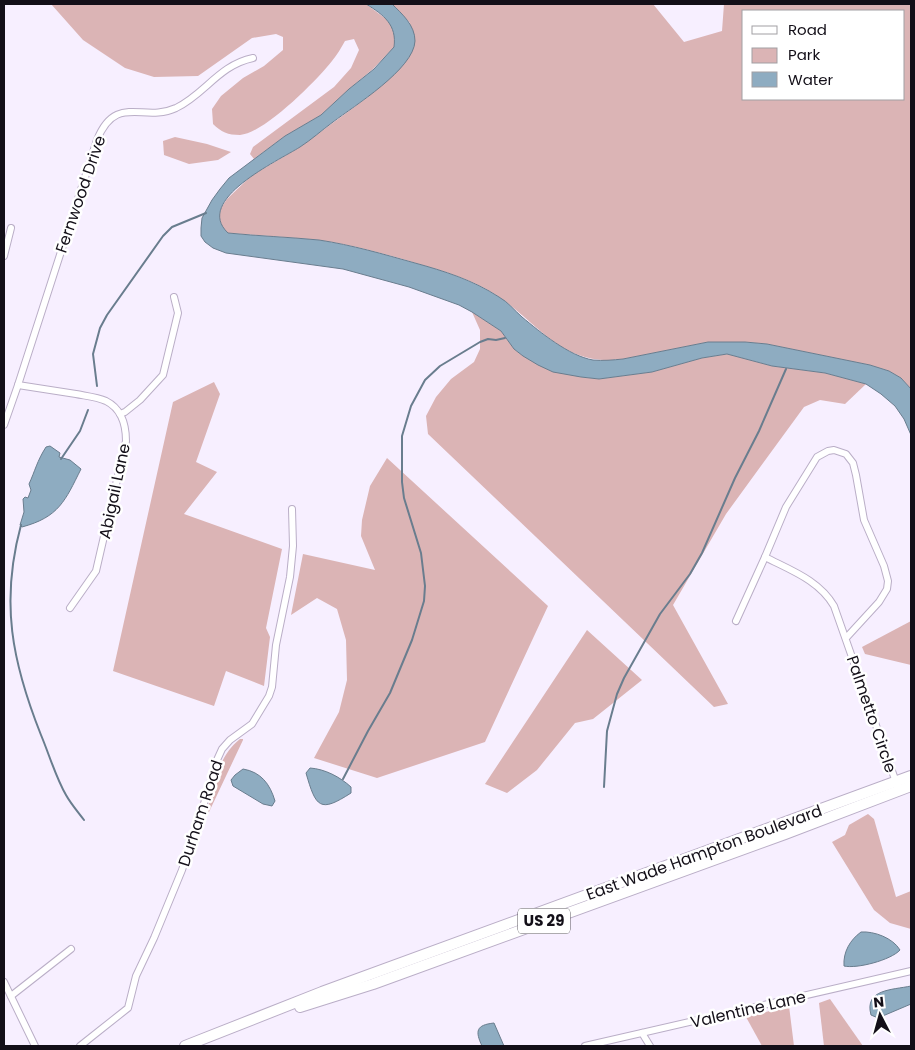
<svg xmlns="http://www.w3.org/2000/svg" width="915" height="1050" viewBox="0 0 915 1050" font-family="Poppins,sans-serif">
<style>
.green{fill:#dbb4b5;fill-rule:evenodd}
.water{fill:#8eacc1;stroke:#697d8e}
.lines{fill:none;stroke-linecap:round;stroke-linejoin:round}
.stream{stroke:#697d8e;stroke-width:2}
.minor-casing{stroke:#baaec7;stroke-width:8}
.primary-casing{stroke:#baaec7;stroke-width:12}
.minor{stroke:#fff;stroke-width:6}
.primary{stroke:#fff;stroke-width:10}
.labels{text-anchor:middle;stroke-width:5;stroke-linejoin:round;paint-order:stroke}
.shield{fill:#fff;stroke:#5a575d;stroke-width:1}
.shield-label{font-size:15px;font-weight:bold;fill:#130f18}
.street-label{font-size:16px;fill:#130f18;stroke:#fff}
</style>
<rect width="100%" height="100%" fill="#f7efff"/>
<g class="green">
<path d="M 51,4 L 366,4 L 386,19 L 394,29 L 394,47 L 373,69 L 349,89 L 321,115 L 285,136 L 254,159 L 250,154 L 253,147 L 334,87 L 351,68 L 359,50 L 354,39 L 345,41 C 341,48 337,55 332,61 C 317,80 265,133 240,135 C 228,135 221,132 213,124 L 212,109 L 221,96 L 243,78 L 264,66 L 283,50 L 283,37 L 276,34 L 252,38 L 198,76 L 154,77 L 125,68 L 83,40 Z"/>
<path d="M 392,4 L 653,4 L 684,42 L 722,31 L 724,4 L 911,4 L 911,389 L 901,378 L 889,371 L 870,365 L 767,344 L 745,342 L 708,342 L 623,359 C 561,368 538,321 493,293 C 470,279 444,271 419,264 C 386,254 353,245 319,240 C 289,237 258,235 228,233 L 222,227 L 219,218 L 221,208 L 227,199 L 251,176 L 300,147 L 368,97 L 410,23 ZM 744,11 L 904,11 L 904,99 L 744,99 Z"/>
<path d="M 175,137 L 207,144 L 231,152 L 218,160 L 189,164 L 164,155 L 163,141 Z"/>
<path d="M 472,312 L 501,331 L 514,349 L 523,356 L 581,377 L 599,379 L 652,372 L 702,358 L 728,354 L 772,366 L 825,373 L 866,384 L 845,404 L 820,400 L 804,407 L 726,514 L 673,605 L 728,704 L 714,707 L 428,434 L 426,416 L 436,397 L 451,379 L 474,362 L 480,349 L 480,330 Z"/>
<path d="M 214,382 L 220,394 L 196,462 L 217,472 L 184,514 L 282,549 L 266,628 L 270,637 L 264,686 L 226,671 L 214,706 L 113,671 L 173,402 Z"/>
<path d="M 387,458 L 548,606 L 485,742 L 377,778 L 314,758 L 339,712 L 347,680 L 346,640 L 337,609 L 317,598 L 291,615 L 303,554 L 375,570 L 361,536 L 362,520 L 370,486 Z"/>
<path d="M 911,621 L 911,665 L 865,654 L 862,647 Z"/>
<path d="M 587,630 L 642,680 L 593,719 L 575,723 L 537,770 L 507,793 L 485,784 Z"/>
<path d="M 240,739 L 243,739 L 243,740 L 209,812 L 206,814 C 214,787 217,757 240,739 Z"/>
<path d="M 868,814 L 874,819 L 896,897 L 911,891 L 911,929 L 890,923 L 874,910 L 832,842 L 845,835 L 849,825 Z"/>
<path d="M 830,999 L 863,1046 L 824,1046 L 819,1003 Z"/>
<path d="M 789,1006 L 794,1046 L 762,1046 L 746,1017 Z"/>
</g>
<g class="water">
<path d="M 366,4 L 392,4 C 402,14 415,25 415,41 C 414,69 354,106 333,122 C 322,130 311,140 300,147 C 278,161 193,200 228,233 C 258,236 288,237 319,240 C 352,245 383,254 415,263 C 444,271 473,280 499,297 C 508,302 514,310 522,317 C 540,332 569,356 593,360 C 603,361 613,360 623,359 L 708,342 L 745,342 L 767,344 L 870,365 L 889,371 L 901,378 L 911,389 L 911,435 L 904,419 L 895,406 L 881,394 L 866,384 L 825,373 L 772,366 L 727,354 L 702,358 L 652,372 L 599,379 L 581,377 L 553,372 L 538,365 L 523,356 L 514,349 L 501,331 L 472,312 L 459,305 L 409,287 L 343,269 L 226,253 L 213,248 L 205,242 L 201,236 L 201,228 L 202,218 L 212,200 L 220,189 L 229,178 L 285,136 L 321,115 L 349,89 L 374,69 L 394,47 C 397,25 384,15 366,4 Z"/>
<path d="M 50,446 L 60,453 L 59,457 L 70,460 L 81,469 C 65,501 59,517 22,527 L 20,525 L 24,512 L 23,499 L 25,497 L 28,498 L 31,490 L 29,484 C 35,471 37,461 46,447 Z"/>
<path d="M 310,768 C 325,769 340,777 351,787 L 351,793 C 320,813 316,808 306,773 Z"/>
<path d="M 243,769 C 261,772 270,784 275,801 L 272,806 L 263,804 L 233,786 L 231,780 L 235,775 Z"/>
<path d="M 861,932 C 874,931 893,938 900,950 C 891,960 857,969 844,966 C 843,952 850,940 861,932 Z"/>
<path d="M 911,986 L 911,1004 L 878,1018 L 871,1015 C 864,989 892,990 911,986 Z"/>
<path d="M 494,1023 L 504,1046 L 482,1046 C 475,1031 476,1025 494,1023 Z"/>
</g>
<g class="lines">
<g class="stream">
<path d="M 97,386 L 93,354 L 100,328 L 107,315 L 163,236 L 172,227 L 206,213"/>
<path d="M 61,459 L 80,431 L 88,410"/>
<path d="M 21,525 C 0,602 12,662 41,735 C 49,754 56,778 66,795 C 71,804 78,812 84,820"/>
<path d="M 343,779 L 368,731 L 390,693 L 412,640 L 424,601 L 425,586 L 421,553 L 404,498 L 402,482 L 402,436 L 411,406 L 425,380 L 440,366 L 480,342 L 488,339 L 496,340 L 505,338"/>
<path d="M 604,787 L 607,731 L 617,694 L 624,678 L 660,614 L 690,574 L 702,553 L 735,478 L 759,431 L 786,369"/>
</g>
<defs>
<g id="minor">
<path d="M 4,256 L 11,228"/>
<path d="M 18,385 C 38,388 57,391 76,394 C 86,396 97,397 106,401 C 122,409 126,425 126,441 L 96,571 L 70,608"/>
<path d="M 120,414 L 125,412 L 140,400 L 163,375 L 178,313 L 174,297"/>
<path d="M 4,425 L 18,385 L 97,140 C 116,93 143,123 176,108 C 205,94 219,65 253,58"/>
<path d="M 736,621 L 765,557"/>
<path d="M 846,638 L 879,602 L 887,589 L 888,581 L 884,566 L 864,520 L 856,475 L 853,463 L 846,454 L 834,450 L 828,451 L 817,457 L 786,507 L 765,557 C 790,570 819,580 834,606 L 897,785"/>
<path d="M 4,982 L 35,1046"/>
<path d="M 11,996 L 71,949"/>
<path d="M 642,1033 L 650,1046"/>
<path d="M 80,1046 L 128,1008 L 136,976 L 154,938 L 182,870 L 203,807 L 217,760 L 222,749 L 230,740 L 252,724 L 269,696 L 272,687 L 276,645 L 290,577 L 293,546 L 292,509"/>
<path d="M 585,1046 L 911,971"/>
</g>
<g id="primary">
<path d="M 300,1007 L 373,984 L 785,834 L 911,786"/>
<path d="M 185,1046 L 322,992 L 911,776"/>
</g>
</defs>
<use href="#minor" class="minor-casing"/>
<use href="#primary" class="primary-casing"/>
<use href="#minor" class="minor"/>
<use href="#primary" class="primary"/>
</g>
<g class="labels">
<rect class="shield" x="518" y="908.5" width="52" height="25" rx="4"/>
<g class="shield-label">
<text x="544" y="926">US 29</text>
</g>
<g class="street-label">
<text transform="translate(80 194) rotate(-71)" y="6">Fernwood Drive</text>
<text transform="translate(114 491) rotate(-78)" y="6">Abigail Lane</text>
<text transform="translate(872 714) rotate(71)" y="6">Palmetto Circle</text>
<text transform="translate(200 813) rotate(-72)" y="6">Durham Road</text>
<text transform="translate(704 852) rotate(-20)" y="6">East Wade Hampton Boulevard</text>
<text transform="translate(748 1009) rotate(-13)" y="6">Valentine Lane</text>
</g>
</g>
<rect width="915" height="1050" fill="none" stroke="#130f18" stroke-width="10"/>
<rect x="742" y="10" width="162" height="90" fill="#ffffff" stroke="#a19fa3"/>
<rect x="752" y="26" width="25" height="8" fill="#ffffff" stroke="#a19fa3"/>
<text x="788" y="35" font-size="15" fill="#130f18">Road</text>
<rect x="752" y="48" width="25" height="15" fill="#dbb4b5" stroke="#a19fa3"/>
<text x="788" y="60" font-size="15" fill="#130f18">Park</text>
<rect x="752" y="72" width="25" height="15" fill="#8eacc1" stroke="#a19fa3"/>
<text x="788" y="85" font-size="15" fill="#130f18">Water</text>
<g transform="translate(880 1015) rotate(354)" stroke="#ffffff" stroke-width="4" paint-order="stroke">
<path d="M0-4L9 19L0 12L-9 19Z" fill="#130f18"/>
<text y="-8" font-size="14" font-weight="bold" text-anchor="middle" fill="#130f18">N</text>
</g>
</svg>
